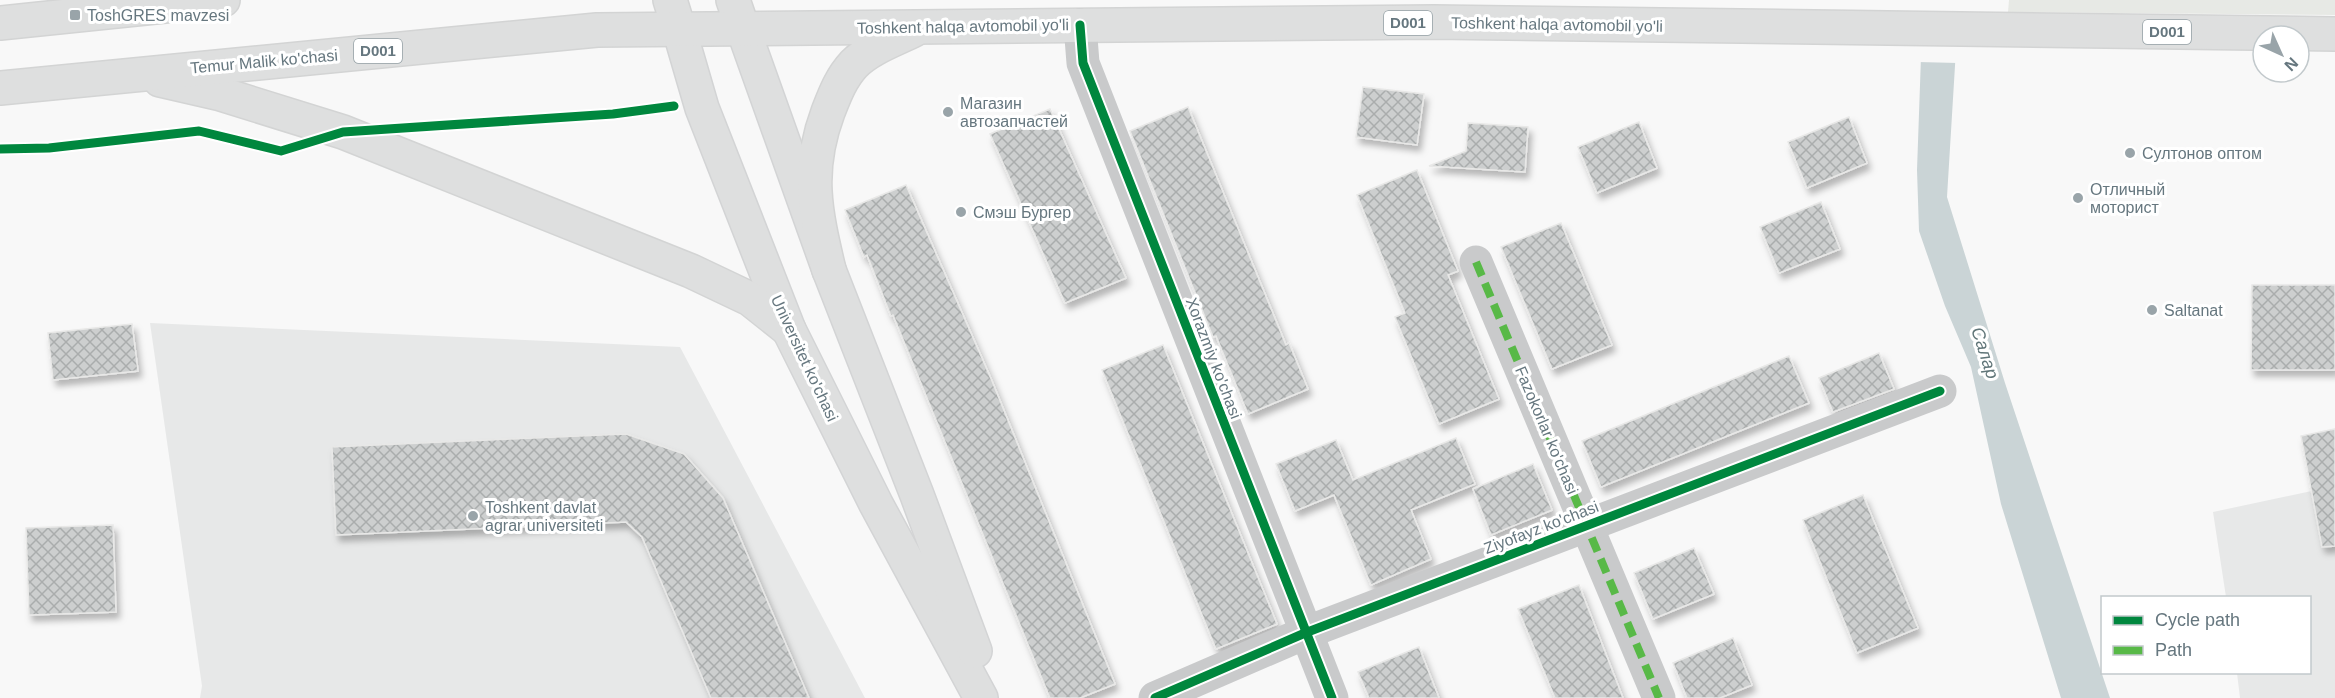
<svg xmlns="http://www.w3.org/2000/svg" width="2335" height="698" viewBox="0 0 2335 698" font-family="Helvetica,sans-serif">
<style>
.built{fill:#e7e8e8}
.green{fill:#e7e9e5}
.water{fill:#cad4d6}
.pier{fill:#f8f8f8}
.building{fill:url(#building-cross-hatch);stroke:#e8e8e7;stroke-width:1.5;filter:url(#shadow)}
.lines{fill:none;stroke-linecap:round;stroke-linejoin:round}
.major-casing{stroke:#d3d4d5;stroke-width:36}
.highway-casing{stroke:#d3d4d4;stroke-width:36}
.minor{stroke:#c9cacb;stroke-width:33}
.major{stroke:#dedfdf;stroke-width:33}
.highway{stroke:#dedfdf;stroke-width:33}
.quiet{stroke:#58b947;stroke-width:8;stroke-dasharray:15 8;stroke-linecap:butt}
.cycleway-casing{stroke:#fff;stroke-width:13}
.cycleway{stroke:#00873e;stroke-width:9}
.poi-dot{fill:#99a4a9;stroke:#fff;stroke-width:2}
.labels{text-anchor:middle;stroke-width:6;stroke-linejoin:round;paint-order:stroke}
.shield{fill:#fff;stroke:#94a0a5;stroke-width:1.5}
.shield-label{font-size:15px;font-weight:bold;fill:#66777f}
.poi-label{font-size:16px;fill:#66777f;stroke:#fff;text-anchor:start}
.street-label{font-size:16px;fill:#66777f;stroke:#fff}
.water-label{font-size:18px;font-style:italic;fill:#617679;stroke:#fff}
</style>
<defs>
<pattern id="building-cross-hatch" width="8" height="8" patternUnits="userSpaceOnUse" patternTransform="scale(1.5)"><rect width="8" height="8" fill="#cdcfcf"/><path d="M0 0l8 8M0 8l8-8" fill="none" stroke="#aaadad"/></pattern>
<filter id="shadow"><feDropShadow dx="3.5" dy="6" stdDeviation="3" flood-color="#0004"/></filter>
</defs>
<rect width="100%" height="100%" fill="#f8f8f8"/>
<g class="built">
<path d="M 150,323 L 680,347 L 865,698 L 200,698 L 202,686 Z"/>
<path d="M 2335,486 L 2335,698 L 2240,698 L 2237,673 L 2310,672 L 2310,598 L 2226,597 L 2213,512 Z"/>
</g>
<path class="green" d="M 2009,0 L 2335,0 L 2335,15 L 2008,12 Z"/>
<path class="water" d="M 1923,0 L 1959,0 L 1947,197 L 2005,383 L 2110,698 L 2061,698 L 2001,504 L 1971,367 L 1945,306 L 1919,231 L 1917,170 Z"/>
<path class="pier" d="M 1920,0 L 1962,0 L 1958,63 L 1918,62 Z"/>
<g class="building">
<path d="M 1363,87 L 1424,94 L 1417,145 L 1356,137 Z"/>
<path d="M 1188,107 L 1286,345 L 1289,343 L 1308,389 L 1248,414 L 1216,336 L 1213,337 L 1130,131 Z"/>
<path d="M 1050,109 L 1126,278 L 1065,303 L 990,134 Z"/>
<path d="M 1849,117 L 1867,163 L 1807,188 L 1788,142 Z"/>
<path d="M 1639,122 L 1657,168 L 1597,193 L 1578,147 Z"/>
<path d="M 1468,123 L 1528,127 L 1525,172 L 1429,166 L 1466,151 Z"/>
<path d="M 1417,170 L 1458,271 L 1448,275 L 1499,399 L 1439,424 L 1395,317 L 1405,313 L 1357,195 Z"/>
<path d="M 906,185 L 992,381 L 1115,684 L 1080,698 L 1050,698 L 893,315 L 891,316 L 867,255 L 864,257 L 845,210 Z"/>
<path d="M 1821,202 L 1840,249 L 1779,273 L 1760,227 Z"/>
<path d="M 1561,223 L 1612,345 L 1552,369 L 1501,247 Z"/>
<path d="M 2252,285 L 2335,285 L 2335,370 L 2251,370 Z"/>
<path d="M 132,324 L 138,371 L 53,380 L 48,333 Z"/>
<path d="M 1163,345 L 1277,624 L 1216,649 L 1102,370 Z"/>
<path d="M 1879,353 L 1894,389 L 1833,412 L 1819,378 Z"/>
<path d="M 1789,356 L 1809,403 L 1601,487 L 1582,441 Z"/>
<path d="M 2335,429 L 2335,546 L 2322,547 L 2301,436 Z"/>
<path d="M 626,434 L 684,454 L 723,498 L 809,698 L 711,698 L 642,537 L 626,522 L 336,535 L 332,447 Z"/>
<path d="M 1456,438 L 1475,484 L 1411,510 L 1431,559 L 1371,585 L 1334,495 L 1295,511 L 1276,464 L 1336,440 L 1353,480 Z"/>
<path d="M 1533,464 L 1552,510 L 1491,535 L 1473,489 Z"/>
<path d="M 1863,495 L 1918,628 L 1857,653 L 1803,520 Z"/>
<path d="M 113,525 L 116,612 L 29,615 L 26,528 Z"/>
<path d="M 1694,548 L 1714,594 L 1653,619 L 1634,573 Z"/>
<path d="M 1579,585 L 1597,631 L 1623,698 L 1555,698 L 1518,609 Z"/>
<path d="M 1733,638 L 1752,685 L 1720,698 L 1687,698 L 1673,663 Z"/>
<path d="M 1419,647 L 1439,698 L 1369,698 L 1358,672 Z"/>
</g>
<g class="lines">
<defs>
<g id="major">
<path d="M 679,29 L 702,108 L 789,330 L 876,504 L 981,698"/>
<path d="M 743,29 L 829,270 L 917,495 L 975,651"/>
</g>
<g id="highway">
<path d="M 670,0 L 679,29"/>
<path d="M 733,0 L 743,29"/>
<path d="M 0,23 L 223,0"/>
<path d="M 160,80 L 221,94 L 343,132 L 691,271 L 750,299 L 789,330"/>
<path d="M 0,88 L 597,30 L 1434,22 L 2335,34"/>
<path d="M 829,270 C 815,211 806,171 828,112 C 835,94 841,78 854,64 C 870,48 894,40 914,30"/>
</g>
</defs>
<use href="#major" class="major-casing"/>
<use href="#highway" class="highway-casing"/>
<g class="minor">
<path d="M 1080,25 L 1083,63 L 1332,698"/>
<path d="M 1476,262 L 1659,698"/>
<path d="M 1155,698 L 1305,633 L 1940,391"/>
</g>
<use href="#major" class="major"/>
<use href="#highway" class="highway"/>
<path class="quiet" d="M 1476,262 L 1659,698"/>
<defs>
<g id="cycleway">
<path d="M 1080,25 L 1083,63 L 1332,698"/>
<path d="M 0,149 L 49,148 L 199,131 L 281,151 L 343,132 L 613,114 L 674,106"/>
<path d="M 1155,698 L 1305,633 L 1940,391"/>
</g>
</defs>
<use href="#cycleway" class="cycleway-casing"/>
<use href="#cycleway" class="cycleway"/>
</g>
<g class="poi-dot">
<rect x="69" y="9" width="12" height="12" rx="3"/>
<circle cx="948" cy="112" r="6"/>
<circle cx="2130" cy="153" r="6"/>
<circle cx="2078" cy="198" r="6"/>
<circle cx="961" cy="212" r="6"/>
<circle cx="2152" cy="310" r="6"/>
<circle cx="473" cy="516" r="6"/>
</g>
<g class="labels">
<g class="shield">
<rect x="1384" y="11" width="48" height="24" rx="4.5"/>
<rect x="2143" y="20" width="48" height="24" rx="4.5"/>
<rect x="354" y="39" width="48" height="24" rx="4.5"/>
</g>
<g class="shield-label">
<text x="1408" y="28">D001</text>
<text x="2167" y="37">D001</text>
<text x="378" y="56">D001</text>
</g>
<g class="poi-label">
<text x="87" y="21">ToshGRES mavzesi</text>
<text x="960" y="109">Магазин<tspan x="960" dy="18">автозапчастей</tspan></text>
<text x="2142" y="159">Султонов оптом</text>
<text x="2090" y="195">Отличный<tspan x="2090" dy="18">моторист</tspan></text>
<text x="973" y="218">Смэш Бургер</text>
<text x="2164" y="316">Saltanat</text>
<text x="485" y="513">Toshkent davlat<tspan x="485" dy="18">agrar universiteti</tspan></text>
</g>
<g class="street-label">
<text transform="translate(1557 24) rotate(1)" y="6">Toshkent halqa avtomobil yo'li</text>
<text transform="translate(963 26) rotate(-1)" y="6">Toshkent halqa avtomobil yo'li</text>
<text transform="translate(264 61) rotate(-5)" y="6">Temur Malik ko'chasi</text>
<text transform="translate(805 358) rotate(65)" y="6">Universitet ko'chasi</text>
<text transform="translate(1214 358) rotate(69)" y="6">Xorazmiy ko'chasi</text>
<text transform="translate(1547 430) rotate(67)" y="6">Fazokorlar ko'chasi</text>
<text transform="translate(1541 527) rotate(-21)" y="6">Ziyofayz ko'chasi</text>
</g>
<g class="water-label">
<text transform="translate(1985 353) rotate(72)" y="6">Салар</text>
</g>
</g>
<rect x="2101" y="596" width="210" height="78" fill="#ffffff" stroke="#c2c9cc" stroke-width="1.5"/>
<rect x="2113" y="616" width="30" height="9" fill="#00873e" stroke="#c2c9cc" stroke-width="1.5"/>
<text x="2155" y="626" font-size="18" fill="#66777f">Cycle path</text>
<rect x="2113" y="646" width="30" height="9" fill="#58b947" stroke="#c2c9cc" stroke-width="1.5"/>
<text x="2155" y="656" font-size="18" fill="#66777f">Path</text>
<g transform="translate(2281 54) rotate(135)"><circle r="28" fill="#ffffff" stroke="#c2c9cc" stroke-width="1.5"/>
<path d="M0-4.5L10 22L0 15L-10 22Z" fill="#99a4a9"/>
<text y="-9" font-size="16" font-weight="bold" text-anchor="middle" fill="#66777f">N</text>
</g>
</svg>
